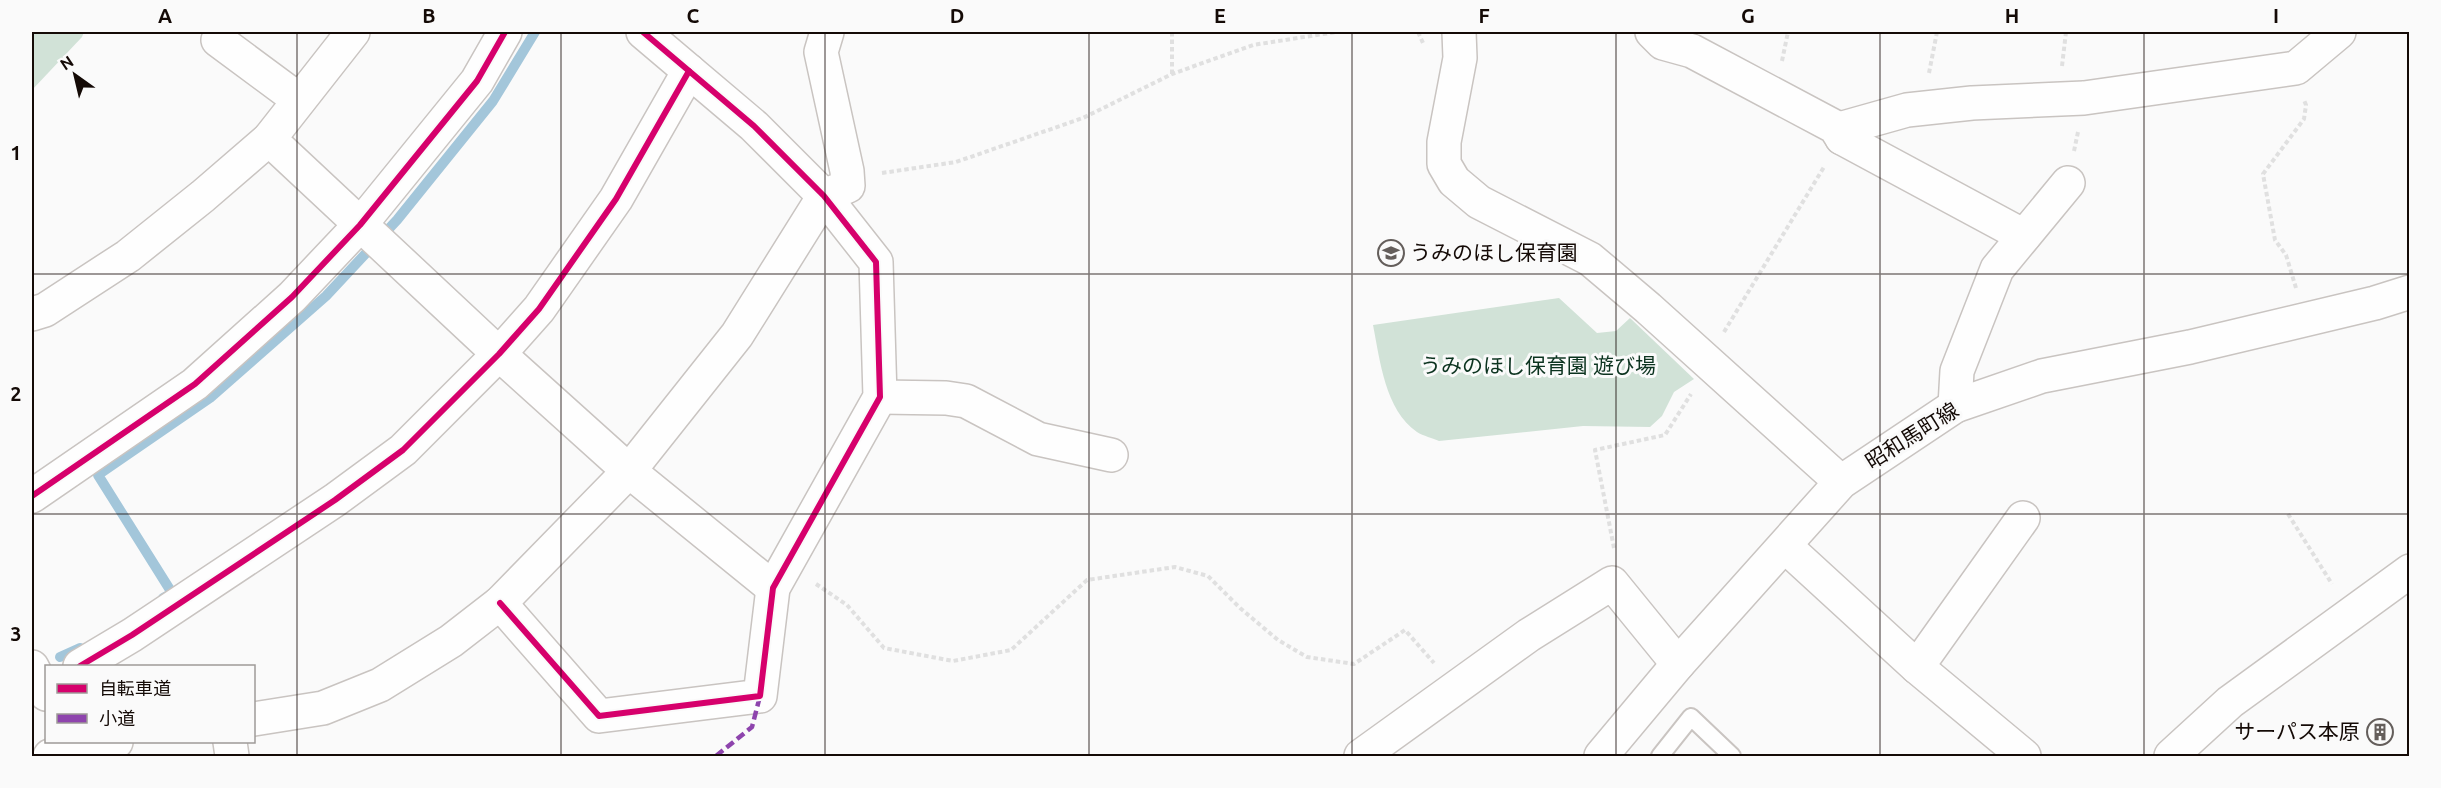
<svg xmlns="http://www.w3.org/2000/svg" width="2441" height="788" viewBox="0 0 2441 788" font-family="Ubuntu,'Noto Sans JP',sans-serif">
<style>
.green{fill:#d1e2d7}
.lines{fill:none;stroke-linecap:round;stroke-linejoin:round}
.stream{stroke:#a3c6da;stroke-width:10}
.service-casing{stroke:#c9c4c1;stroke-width:20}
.minor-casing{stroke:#c9c4c1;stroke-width:36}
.secondary-casing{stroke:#c9c4c1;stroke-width:36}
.path{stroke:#e0e0e0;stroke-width:4;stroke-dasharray:4.5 3;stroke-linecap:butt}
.service{stroke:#fefefe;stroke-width:16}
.minor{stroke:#fefefe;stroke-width:33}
.secondary{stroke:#fefefe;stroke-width:33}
.quiet{stroke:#8e44ad;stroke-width:4.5;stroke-dasharray:9 4.5;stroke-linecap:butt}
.cycleway-casing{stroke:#fafafa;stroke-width:10}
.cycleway{stroke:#d6006c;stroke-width:6}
.grid{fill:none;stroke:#140a06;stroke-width:1.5;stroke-opacity:0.55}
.labels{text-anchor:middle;stroke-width:6;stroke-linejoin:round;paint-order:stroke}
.poi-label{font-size:21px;fill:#140a06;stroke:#fafafa;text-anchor:start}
.park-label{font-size:21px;fill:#0b331f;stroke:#fafafa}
.street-label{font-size:21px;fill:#140a06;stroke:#fafafa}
.neatline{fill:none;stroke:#140a06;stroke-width:2}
.grid-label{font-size:20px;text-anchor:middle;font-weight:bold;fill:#140a06}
</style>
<rect width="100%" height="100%" fill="#fafafa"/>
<g class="green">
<path d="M 32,32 L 84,32 L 82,37 L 32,90 Z"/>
<path d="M 1559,298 L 1597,333 L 1616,331 L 1630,318 L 1694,379 L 1674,392 L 1662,416 L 1650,427 L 1583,426 L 1439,441 C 1433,438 1423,436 1417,432 C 1385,410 1380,360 1373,325 Z"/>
</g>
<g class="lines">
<g class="stream">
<path d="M 163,598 L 172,593 L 98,475 L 210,398 L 326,296 L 397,220 L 493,101 L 535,32"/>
<path d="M 60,657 L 80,648"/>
</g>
<defs>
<path id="service" d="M 1660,756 L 1691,717 L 1732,756"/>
<g id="minor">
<path d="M 1459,32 L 1460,58 L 1444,142 L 1444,164 L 1454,181 L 1479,202 L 1590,259 L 1648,308 L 1841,482"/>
<path d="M 1652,32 L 1663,43 L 1692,51 L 1835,127 L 1842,138 L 2024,236"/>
<path d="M 218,40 L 299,100"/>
<path d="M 1842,138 L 1843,128 L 1907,110 L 1972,103 L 2084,98 L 2296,68 L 2339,32"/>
<path d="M 269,139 L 499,354 L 629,471 L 773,588"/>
<path d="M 32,314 L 45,310 L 128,256 L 203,196 L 269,139 L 353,32"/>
<path d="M 880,397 L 946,398 L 966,401 L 1038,439 L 1111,455"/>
<path d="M 1955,406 L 1957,371 L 1997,269 L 2068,183"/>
<path d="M 32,496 L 195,384 L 292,297 L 360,225 L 477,81 L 505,32"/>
<path d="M 1785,546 L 1917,667 L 2024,756"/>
<path d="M 500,603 L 599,716 L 760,696 L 773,588 L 880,397 L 876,262 L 824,196 L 754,126 L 643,32"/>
<path d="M 80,666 L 132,635 L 335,500 L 403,450 L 499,354 L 539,309 L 616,199 L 689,71"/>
<path d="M 1917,667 L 2023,518"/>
<path d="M 254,719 L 323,708 L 380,685 L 451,641 L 500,603 L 629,471 L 737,335 L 824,196 L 848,186 L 847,171 L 821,52 L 827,32"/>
<path d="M 230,742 L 232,756"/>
<path d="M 50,756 L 69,749 L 116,742"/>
<path d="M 1361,756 L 1529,635 L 1612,583 L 1678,664"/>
<path d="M 2171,756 L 2230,702 L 2410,571"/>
</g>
<g id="secondary">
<path d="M 32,667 L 46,694"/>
<path d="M 66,742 L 71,756"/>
<path d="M 1601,756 L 1678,664 L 1841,482 L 1955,406 L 2042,376 L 2190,347 L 2375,303 L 2410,292"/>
</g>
</defs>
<use href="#service" class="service-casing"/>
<use href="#minor" class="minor-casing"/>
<use href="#secondary" class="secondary-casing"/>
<g class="path">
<path d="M 1172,32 L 1172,74"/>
<path d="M 1418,32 L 1423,43"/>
<path d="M 1782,61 L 1788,32"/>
<path d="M 2062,66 L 2066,32"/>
<path d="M 1929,73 L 1937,32"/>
<path d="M 2074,151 L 2078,132"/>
<path d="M 882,173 L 956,162 L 1083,118 L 1172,74 L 1253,45 L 1336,32"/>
<path d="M 2296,288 L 2286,255 L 2275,240 L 2263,174 L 2304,119 L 2306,105 L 2304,100"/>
<path d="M 1724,332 L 1824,167"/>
<path d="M 2288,514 L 2332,584"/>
<path d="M 1614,548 L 1595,450 L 1665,435 L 1691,394"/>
<path d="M 816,584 L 847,605 L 884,648 L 953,661 L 1011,650 L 1087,580 L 1175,567 L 1208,576 L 1240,608 L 1278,640 L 1307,657 L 1354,664 L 1405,630 L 1434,663"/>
</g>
<use href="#service" class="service"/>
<use href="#minor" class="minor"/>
<use href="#secondary" class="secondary"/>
<path class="quiet" d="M 716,756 L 752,727 L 760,696"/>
<defs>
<g id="cycleway">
<path d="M 32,496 L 195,384 L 292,297 L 360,225 L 477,81 L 505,32"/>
<path d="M 500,603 L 599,716 L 760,696 L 773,588 L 880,397 L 876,262 L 824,196 L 754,126 L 643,32"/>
<path d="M 80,666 L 132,635 L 335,500 L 403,450 L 499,354 L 539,309 L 616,199 L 689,71"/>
</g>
</defs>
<use href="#cycleway" class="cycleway-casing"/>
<use href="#cycleway" class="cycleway"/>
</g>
<path class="grid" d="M 297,32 L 297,756M 561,32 L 561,756M 825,32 L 825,756M 1089,32 L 1089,756M 1352,32 L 1352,756M 1616,32 L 1616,756M 1880,32 L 1880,756M 2144,32 L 2144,756M 32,274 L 2410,274M 32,514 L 2410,514"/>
<defs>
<symbol id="school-ring" viewBox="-11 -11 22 22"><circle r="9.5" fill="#fafafa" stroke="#645e5b" stroke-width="1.5"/><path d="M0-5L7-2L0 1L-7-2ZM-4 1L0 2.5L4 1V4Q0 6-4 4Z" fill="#645e5b"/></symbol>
<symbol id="building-ring" viewBox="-11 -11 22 22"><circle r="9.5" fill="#fafafa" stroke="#645e5b" stroke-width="1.5"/><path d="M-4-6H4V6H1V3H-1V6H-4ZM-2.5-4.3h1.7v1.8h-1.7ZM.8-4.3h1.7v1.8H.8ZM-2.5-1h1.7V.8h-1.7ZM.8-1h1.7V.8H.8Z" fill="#645e5b"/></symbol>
</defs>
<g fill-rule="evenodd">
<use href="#school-ring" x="1376" y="238" width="30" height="30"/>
<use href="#building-ring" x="2365" y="717" width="30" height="30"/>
</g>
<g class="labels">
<g class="poi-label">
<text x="1410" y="260">うみのほし保育園</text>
<text x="2360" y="739" text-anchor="end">サーパス本原</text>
</g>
<g class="park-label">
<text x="1538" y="373">うみのほし保育園 遊び場</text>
</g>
<g class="street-label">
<text transform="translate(1912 436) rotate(-32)" y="7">昭和馬町線</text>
</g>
</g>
<rect width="2441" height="788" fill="none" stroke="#fafafa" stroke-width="66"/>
<rect x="45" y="665" width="210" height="78" fill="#fafafa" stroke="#9e9a98" stroke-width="1.5"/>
<rect x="57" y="684" width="30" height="9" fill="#d6006c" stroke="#9e9a98" stroke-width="1.5"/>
<text x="99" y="695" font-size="18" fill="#140a06">自転車道</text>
<rect x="57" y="714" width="30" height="9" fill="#8e44ad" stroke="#9e9a98" stroke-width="1.5"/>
<text x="99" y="725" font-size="18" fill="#140a06">小道</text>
<g transform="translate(75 75) rotate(326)" stroke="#fafafa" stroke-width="4.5" paint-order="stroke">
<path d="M0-4.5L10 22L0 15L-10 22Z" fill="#140a06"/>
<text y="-9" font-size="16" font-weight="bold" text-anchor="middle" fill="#140a06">N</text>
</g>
<rect x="33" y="33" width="2375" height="722" class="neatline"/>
<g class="grid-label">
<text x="165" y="23">A</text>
<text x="429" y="23">B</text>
<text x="693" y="23">C</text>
<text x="957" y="23">D</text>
<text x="1220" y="23">E</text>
<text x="1484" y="23">F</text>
<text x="1748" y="23">G</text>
<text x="2012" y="23">H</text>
<text x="2276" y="23">I</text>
<text x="16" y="160">1</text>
<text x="16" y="401">2</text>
<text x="16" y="641">3</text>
</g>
</svg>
